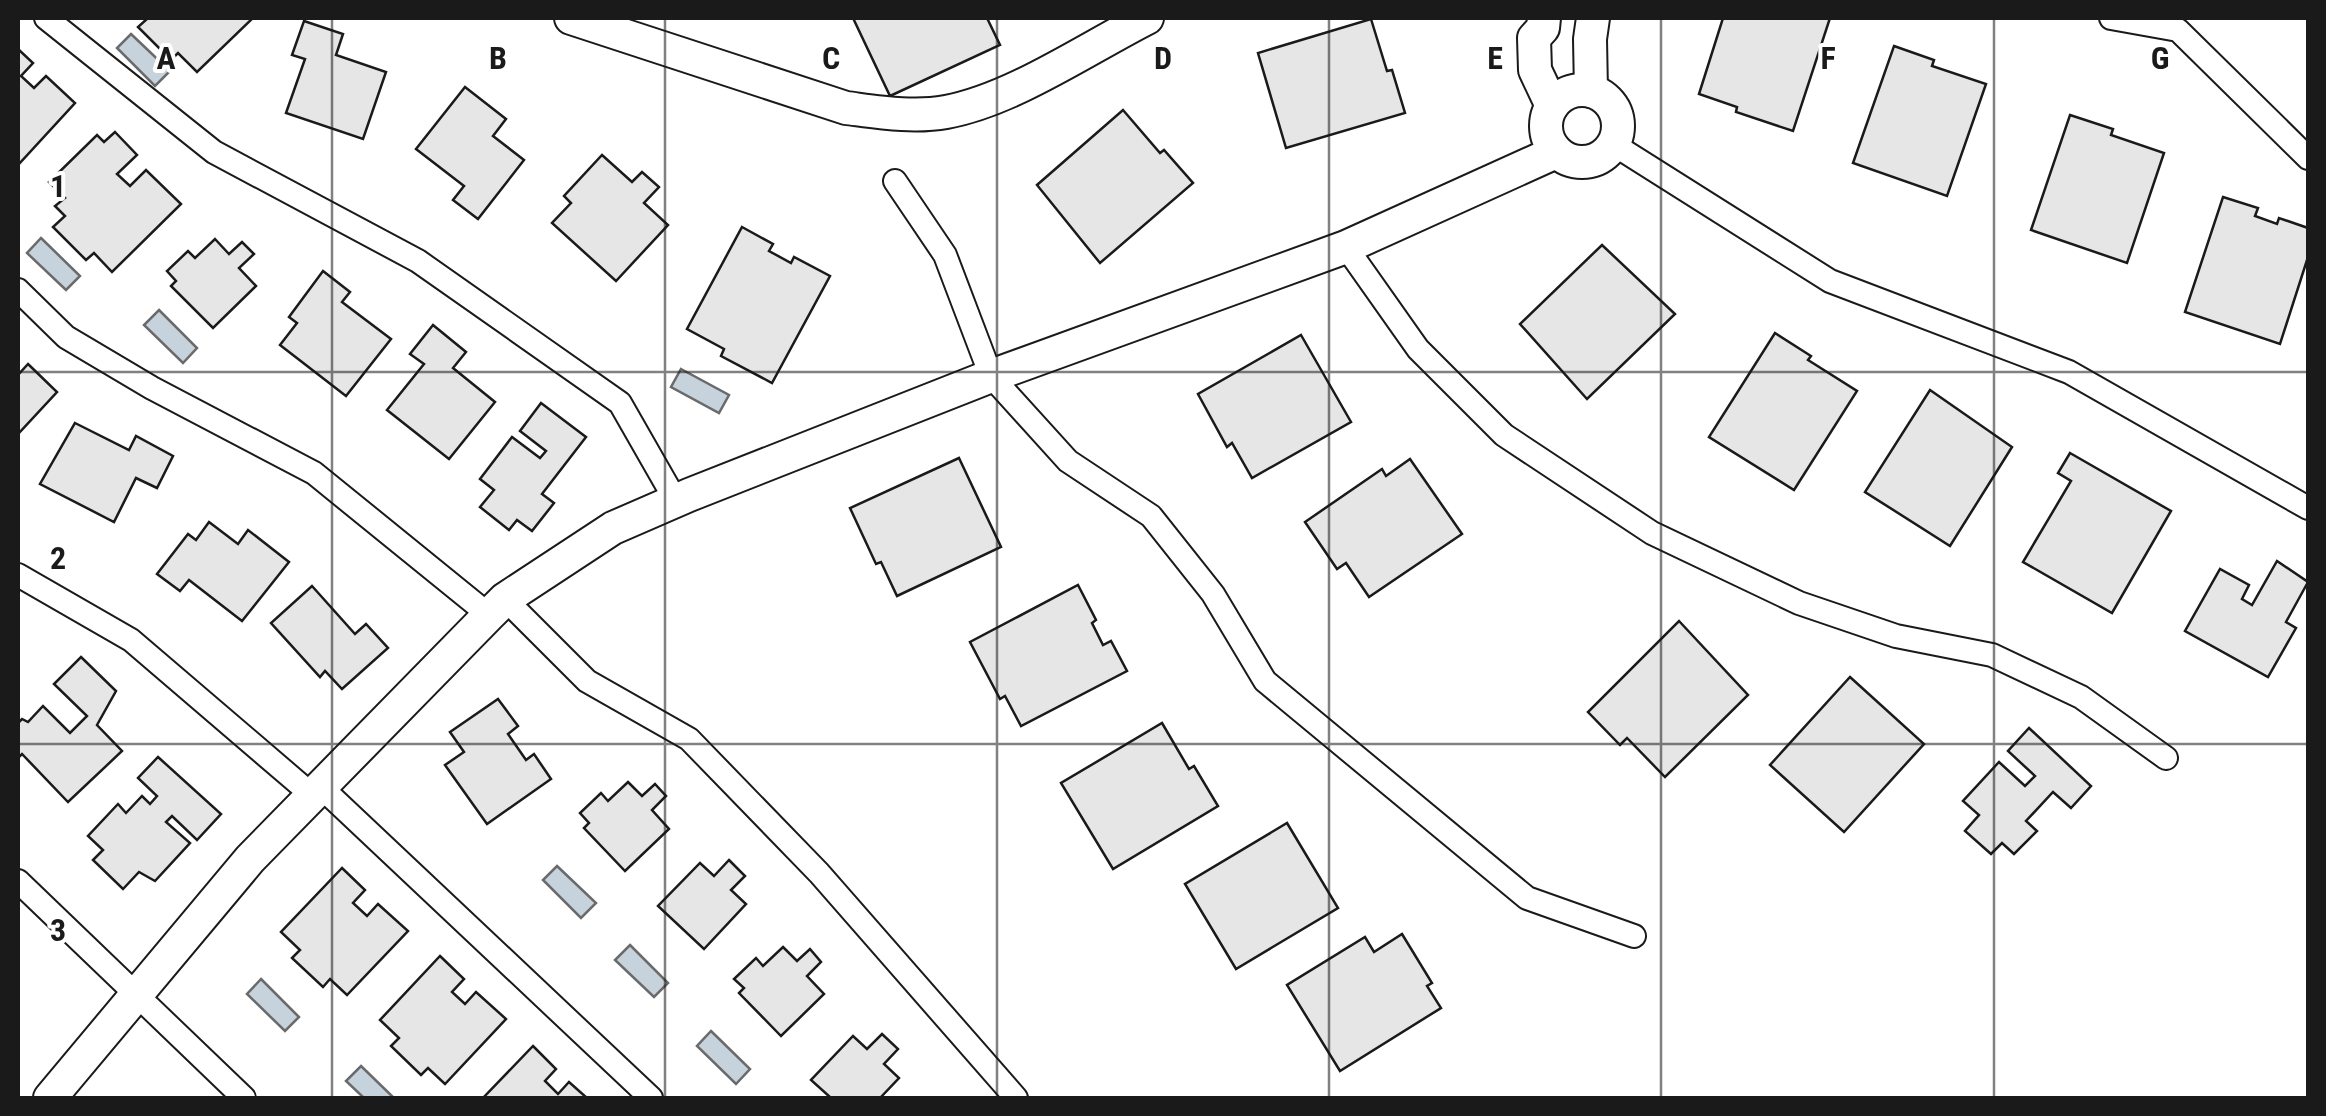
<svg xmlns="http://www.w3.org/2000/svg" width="2326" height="1116" viewBox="0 0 2326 1116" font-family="'Roboto Condensed',sans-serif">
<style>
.water{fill:#c6d2dc;stroke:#6a6a6a;stroke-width:2.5}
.building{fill:#e6e6e6;stroke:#1a1a1a;stroke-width:2.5}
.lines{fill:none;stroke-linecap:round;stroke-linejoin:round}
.street-casing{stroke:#1a1a1a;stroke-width:26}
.secondary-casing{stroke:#1a1a1a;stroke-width:36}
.street{stroke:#fff;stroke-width:22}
.secondary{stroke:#fff;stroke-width:32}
.grid{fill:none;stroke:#1a1a1a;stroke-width:2.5;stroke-opacity:0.55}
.grid-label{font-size:32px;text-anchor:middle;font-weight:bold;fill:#1a1a1a;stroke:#fff;stroke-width:8;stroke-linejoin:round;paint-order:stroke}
</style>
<rect width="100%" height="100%" fill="#fff"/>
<g class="water">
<path d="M 131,34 L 170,71 L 155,86 L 117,48 Z"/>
<path d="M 41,238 L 80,276 L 66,290 L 27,253 Z"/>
<path d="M 159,310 L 197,348 L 183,363 L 144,325 Z"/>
<path d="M 681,369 L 729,395 L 719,413 L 671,387 Z"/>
<path d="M 557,866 L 596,903 L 581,918 L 543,880 Z"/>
<path d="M 630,945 L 668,983 L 654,997 L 615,960 Z"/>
<path d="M 261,979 L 299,1017 L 285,1031 L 247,994 Z"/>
<path d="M 711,1031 L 750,1069 L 736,1084 L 697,1046 Z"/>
<path d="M 361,1066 L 394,1098 L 364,1098 L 346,1081 Z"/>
</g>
<g class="building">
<path d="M 148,18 L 253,18 L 197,72 L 178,53 L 171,60 L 138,27 Z"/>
<path d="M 853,18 L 987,18 L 1000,45 L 890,96 Z"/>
<path d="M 1723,18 L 1830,18 L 1793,131 L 1736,112 L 1737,107 L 1699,94 Z"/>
<path d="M 1371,19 L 1387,71 L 1392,70 L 1405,113 L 1286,148 L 1258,53 Z"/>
<path d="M 304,21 L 343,34 L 336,55 L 386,72 L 363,139 L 286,113 L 305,59 L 292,55 Z"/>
<path d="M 1894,46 L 1934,60 L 1932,66 L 1986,84 L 1947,196 L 1853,163 Z"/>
<path d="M 18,49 L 33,63 L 21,76 L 34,88 L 46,76 L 75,103 L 18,165 Z"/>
<path d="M 465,87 L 506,119 L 493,136 L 524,160 L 478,219 L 453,200 L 464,186 L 416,149 Z"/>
<path d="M 1123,110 L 1160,153 L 1164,150 L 1193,183 L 1100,263 L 1037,185 Z"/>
<path d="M 2070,115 L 2113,129 L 2111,135 L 2164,153 L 2127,263 L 2031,230 Z"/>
<path d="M 115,132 L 137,155 L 117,174 L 130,186 L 146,170 L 181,204 L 112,272 L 94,253 L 86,260 L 53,227 L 65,216 L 55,206 L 65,198 L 49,182 L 97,135 L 104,142 Z"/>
<path d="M 602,155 L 632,182 L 642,172 L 659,187 L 644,203 L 668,225 L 616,281 L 552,223 L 571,203 L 564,196 Z"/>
<path d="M 2223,197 L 2258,208 L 2255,216 L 2277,224 L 2279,218 L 2308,228 L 2308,257 L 2280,344 L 2185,312 Z"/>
<path d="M 742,227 L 773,244 L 769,251 L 791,263 L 794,257 L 830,276 L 772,383 L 721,356 L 724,349 L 687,329 Z"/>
<path d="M 215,239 L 229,254 L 242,242 L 254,254 L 239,268 L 256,286 L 213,328 L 171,286 L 176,281 L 167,271 L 188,251 L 195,258 Z"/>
<path d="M 1602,245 L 1675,314 L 1587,399 L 1520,324 Z"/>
<path d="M 323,271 L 350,292 L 342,302 L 391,339 L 346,396 L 280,345 L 297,323 L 289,317 Z"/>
<path d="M 433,325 L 466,352 L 453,368 L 495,402 L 449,459 L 387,410 L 424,364 L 410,354 Z"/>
<path d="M 1775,333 L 1811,356 L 1808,360 L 1857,391 L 1794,490 L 1709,437 Z"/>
<path d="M 1301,335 L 1351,422 L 1252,478 L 1232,443 L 1227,447 L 1198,394 Z"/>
<path d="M 28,364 L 57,392 L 18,434 L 18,375 Z"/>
<path d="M 1930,390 L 2012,447 L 1950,546 L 1865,492 Z"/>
<path d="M 541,403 L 586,437 L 542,494 L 554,503 L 532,531 L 517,520 L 509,530 L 480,507 L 494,490 L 480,479 L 512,437 L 540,458 L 546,451 L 520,431 Z"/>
<path d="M 75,423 L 129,450 L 136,436 L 173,456 L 157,488 L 136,478 L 114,522 L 40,484 Z"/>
<path d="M 2070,453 L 2171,511 L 2112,613 L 2023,562 L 2071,481 L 2058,473 Z"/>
<path d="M 959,458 L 1001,547 L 897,596 L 881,562 L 876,564 L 850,508 Z"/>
<path d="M 1410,459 L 1462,534 L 1369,597 L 1346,563 L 1337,569 L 1305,522 L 1382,469 L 1386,476 Z"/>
<path d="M 209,522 L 238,544 L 248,530 L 289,562 L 242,621 L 189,580 L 180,591 L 157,574 L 188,534 L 196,540 Z"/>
<path d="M 2277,561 L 2308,582 L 2286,622 L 2296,628 L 2268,677 L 2185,631 L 2220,569 L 2249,585 L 2242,599 L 2252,605 Z"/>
<path d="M 1078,585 L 1096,620 L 1092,623 L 1103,645 L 1111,641 L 1127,671 L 1021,726 L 1005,696 L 1000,699 L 970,642 Z"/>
<path d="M 312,586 L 355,634 L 366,624 L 388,648 L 342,689 L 325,671 L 320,677 L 271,623 Z"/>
<path d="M 1679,621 L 1748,695 L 1665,777 L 1627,738 L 1620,745 L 1588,712 Z"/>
<path d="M 81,657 L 116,691 L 97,725 L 122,751 L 68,802 L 22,754 L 18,758 L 18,723 L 22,719 L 28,722 L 43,706 L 70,733 L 87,716 L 54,684 Z"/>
<path d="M 1850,677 L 1924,744 L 1844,832 L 1770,765 Z"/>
<path d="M 498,699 L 518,726 L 508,734 L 526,760 L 534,754 L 551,779 L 487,824 L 445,765 L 464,752 L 450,732 Z"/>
<path d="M 1162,723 L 1189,769 L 1194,766 L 1218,806 L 1113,869 L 1061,783 Z"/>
<path d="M 2029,728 L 2091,786 L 2071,808 L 2053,792 L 2026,821 L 2037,831 L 2014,854 L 2002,843 L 1991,854 L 1965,831 L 1979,815 L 1963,801 L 1999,762 L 2025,786 L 2035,776 L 2008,751 Z"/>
<path d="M 158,757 L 221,814 L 197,840 L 172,816 L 166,822 L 190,843 L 155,881 L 139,872 L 123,889 L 93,860 L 103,850 L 88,836 L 118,804 L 126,813 L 142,796 L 150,804 L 157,796 L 138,778 Z"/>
<path d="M 628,782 L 642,796 L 655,784 L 666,796 L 652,810 L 669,829 L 625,871 L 584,828 L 589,823 L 580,813 L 601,793 L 608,801 Z"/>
<path d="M 1287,823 L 1338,908 L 1236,969 L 1185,884 Z"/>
<path d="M 729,860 L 745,876 L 731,890 L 746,904 L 704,949 L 658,906 L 700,863 L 714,876 Z"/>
<path d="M 342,868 L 365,890 L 353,903 L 367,916 L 378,904 L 408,931 L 347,995 L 330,979 L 323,987 L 292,958 L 300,950 L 281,932 Z"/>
<path d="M 1402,934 L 1432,983 L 1427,986 L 1441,1008 L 1340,1071 L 1287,985 L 1365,937 L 1374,952 Z"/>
<path d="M 783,947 L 797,961 L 810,949 L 821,962 L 807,976 L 824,994 L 781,1036 L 739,993 L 744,988 L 734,979 L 756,958 L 763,966 Z"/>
<path d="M 440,956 L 464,979 L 452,992 L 465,1004 L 476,992 L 506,1019 L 445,1084 L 428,1068 L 421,1075 L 391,1046 L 399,1038 L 380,1020 Z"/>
<path d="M 882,1034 L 898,1049 L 884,1064 L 899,1078 L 880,1098 L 831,1098 L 811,1080 L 853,1036 L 867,1049 Z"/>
<path d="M 533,1046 L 556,1069 L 545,1081 L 558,1094 L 569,1082 L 587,1098 L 483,1098 Z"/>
</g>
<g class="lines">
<defs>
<g id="street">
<path d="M 46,18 L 214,152 L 418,261 L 620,403 L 676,501"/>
<path d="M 2111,18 L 2178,30 L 2308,158"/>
<path d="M 1613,144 L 1830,281 L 2069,372 L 2308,508"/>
<path d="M 895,181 L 945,255 L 991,376 L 1068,461 L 1151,516 L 1213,594 L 1265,681 L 1527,898 L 1634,936"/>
<path d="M 1346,247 L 1418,349 L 1504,435 L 1652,533 L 1799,603 L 1896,636 L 1992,655 L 2081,697 L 2166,758"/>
<path d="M 18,290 L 66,337 L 152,388 L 314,473 L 489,615"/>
<path d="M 18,575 L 131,640 L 312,795"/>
<path d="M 505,599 L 587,681 L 689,739 L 819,873 L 1016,1098"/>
<path d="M 321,787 L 651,1098"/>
<path d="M 18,881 L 244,1098"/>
</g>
<g id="secondary">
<path d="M 571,18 L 846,108 C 878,112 913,118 946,112 C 1012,100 1086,49 1147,18"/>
<path d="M 1544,18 L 1543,28 L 1534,38 L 1535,70 L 1552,106"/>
<circle cx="1582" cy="126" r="36"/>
<path d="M 1591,91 L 1590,39 L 1593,18"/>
<path d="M 50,1098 L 250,859 L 489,615 L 505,599 L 613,528 L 689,495 L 991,376 L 1346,247 L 1556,152"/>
</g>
</defs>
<use href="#street" class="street-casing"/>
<use href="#secondary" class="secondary-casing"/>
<use href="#street" class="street"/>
<use href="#secondary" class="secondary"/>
</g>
<path class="grid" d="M 332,18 L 332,1098M 665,18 L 665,1098M 997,18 L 997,1098M 1329,18 L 1329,1098M 1661,18 L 1661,1098M 1994,18 L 1994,1098M 18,372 L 2308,372M 18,744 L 2308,744"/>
<g class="grid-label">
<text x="166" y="69">A</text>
<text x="498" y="69">B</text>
<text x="831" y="69">C</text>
<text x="1163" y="69">D</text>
<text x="1495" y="69">E</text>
<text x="1828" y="69">F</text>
<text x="2160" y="69">G</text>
<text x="58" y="197">1</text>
<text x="58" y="569">2</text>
<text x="58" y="941">3</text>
</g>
<rect width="2326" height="1116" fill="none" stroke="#1a1a1a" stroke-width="40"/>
</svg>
